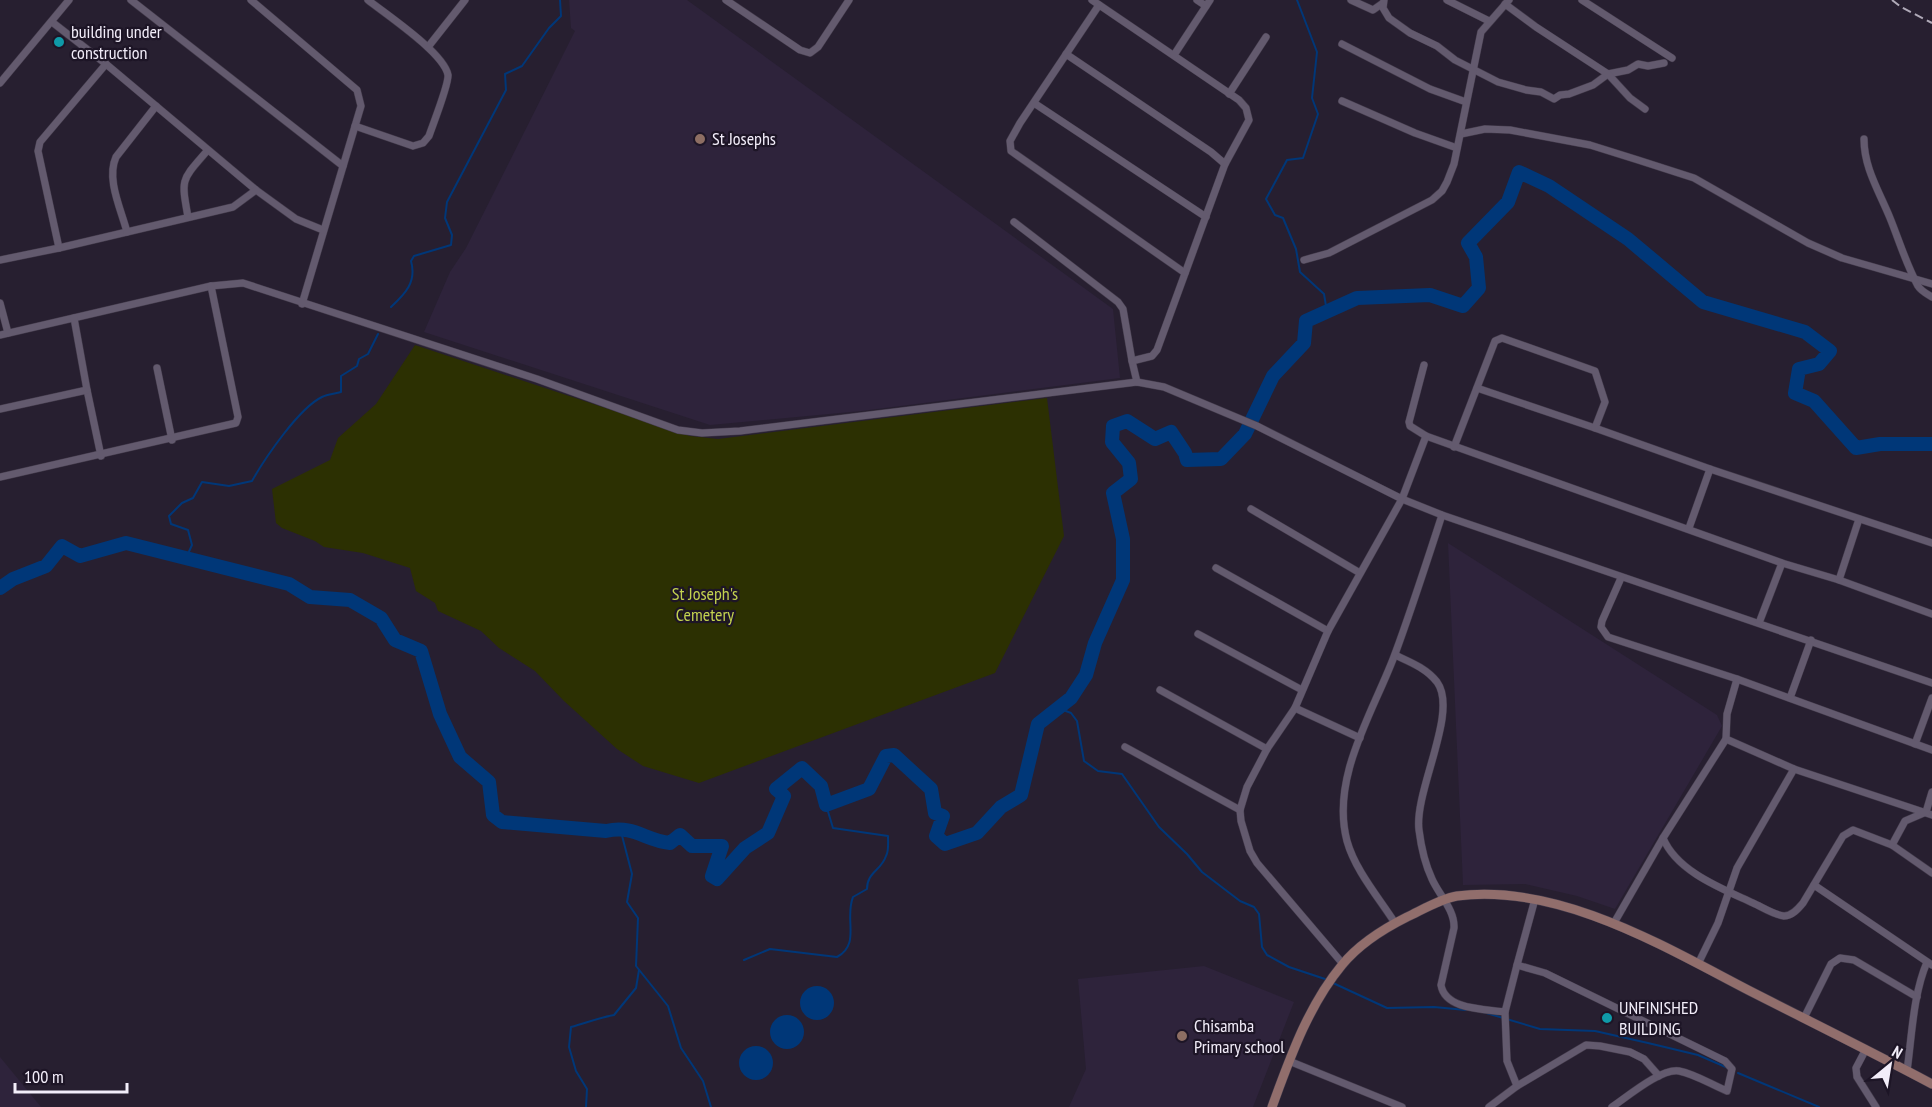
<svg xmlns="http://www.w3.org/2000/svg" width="1932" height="1107" viewBox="0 0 1932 1107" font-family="'PT Sans Narrow',sans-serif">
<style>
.built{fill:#2e233b}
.green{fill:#2c3002}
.water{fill:#003778}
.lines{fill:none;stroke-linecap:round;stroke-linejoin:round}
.stream{stroke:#003778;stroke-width:2}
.river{stroke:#003778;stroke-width:14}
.street-casing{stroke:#423a4a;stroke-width:8}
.secondary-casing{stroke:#423a4a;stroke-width:10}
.street{stroke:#635a6e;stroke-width:7}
.secondary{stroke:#916e6c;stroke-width:9}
.rail{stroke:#b0aab8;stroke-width:2;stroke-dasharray:9 4.5;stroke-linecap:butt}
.culture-dot{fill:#0f9aa8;stroke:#1d1526;stroke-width:2}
.education-dot{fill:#8d6e63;stroke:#1d1526;stroke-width:2}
.labels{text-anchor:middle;stroke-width:4.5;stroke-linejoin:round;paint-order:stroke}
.poi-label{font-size:18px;fill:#f2edf9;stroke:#1d1526;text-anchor:start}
.park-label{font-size:18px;fill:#c3d24f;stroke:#1d1526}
</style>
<rect width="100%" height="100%" fill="#271f30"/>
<g class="built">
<path d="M 569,0 L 687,0 L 1113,309 L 1120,378 L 861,411 L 710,425 L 424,332 L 450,272 L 466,248 L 575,31 L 571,28 Z"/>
<path d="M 1448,543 L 1717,715 L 1722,726 L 1615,909 L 1577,896 L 1525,884 L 1463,885 Z"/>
<path d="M 1204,966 L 1294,1002 L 1253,1107 L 1069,1107 L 1086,1069 L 1078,979 Z"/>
<path d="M 0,1057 L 41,1107 L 0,1107 Z"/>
</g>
<path class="green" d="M 415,345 L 690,436 L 718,439 L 1047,398 L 1064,536 L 995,673 L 699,783 L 643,766 L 617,749 L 564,701 L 535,671 L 499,648 L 481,631 L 438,611 L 435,603 L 416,591 L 410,568 L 363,553 L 324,547 L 315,541 L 282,528 L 276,523 L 272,489 L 330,460 L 338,438 L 376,404 Z"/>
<g class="water">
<circle cx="817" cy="1003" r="17"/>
<circle cx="787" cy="1032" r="17"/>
<circle cx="756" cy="1063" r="17"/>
</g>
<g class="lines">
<g class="stream">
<path d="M 1297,0 L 1317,52 L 1312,98 L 1318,114 L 1303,158 L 1287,160 L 1266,199 L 1275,215 L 1283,218 L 1296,249 L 1300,272 L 1324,294 L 1327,312"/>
<path d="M 391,307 C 405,294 417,282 411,261 L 414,256 L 451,245 L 452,235 L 445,218 L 447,202 L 506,90 L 505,74 L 522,66 L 549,28 L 561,16 L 560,0"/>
<path d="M 186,558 L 192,545 L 188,530 L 171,524 L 169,516 L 182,503 L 193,498 L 202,482 L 229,486 L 252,481 C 265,458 299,408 322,397 C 328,394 335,394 341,392 L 341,376 L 357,366 L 359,359 L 368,354 L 378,334"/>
<path d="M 1058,708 L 1071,713 L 1077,721 L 1084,761 L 1098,771 L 1122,774 L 1159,827 L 1187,854 L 1202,872 L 1240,901 L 1254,907 L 1259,914 L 1262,947 L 1267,955 L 1289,967 L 1328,980"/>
<path d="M 620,828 L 632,874 L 627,902 L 638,918 L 636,966 L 668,1006 L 681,1048 L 703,1081 L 711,1107"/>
<path d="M 744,960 L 770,949 L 837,957 C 861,944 844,919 853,897 L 867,889 C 867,872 881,871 886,856 C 889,851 888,843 888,836 L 833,828 L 826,805"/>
<path d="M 1333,983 L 1387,1008 L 1434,1007 L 1466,1010"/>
<path d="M 1483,1012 L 1540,1029 L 1595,1031 L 1648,1043 L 1698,1055 L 1728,1068"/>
<path d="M 1738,1073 L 1819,1107"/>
<path d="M 586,1107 L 587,1089 L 576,1071 L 569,1047 L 571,1027 C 586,1023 598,1018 614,1015 L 636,988 L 639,970"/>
</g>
<path class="river" d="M 0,588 L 13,579 L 46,566 L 62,546 L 80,556 L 126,543 L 289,584 L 310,597 L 350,600 L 381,618 L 395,640 L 421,651 L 440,714 L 460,757 L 489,782 L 493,815 L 502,822 L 606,831 C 635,825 644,840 670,843 L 680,835 L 692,846 L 722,846 L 712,876 L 717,879 L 745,848 L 768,833 L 784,796 L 776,789 L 802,768 L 821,786 L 826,805 L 869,789 L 886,756 L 894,755 L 931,789 L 935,813 L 943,816 L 936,836 L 945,844 L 977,833 L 1001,807 L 1021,795 L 1038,724 L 1071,698 L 1086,675 L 1095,643 L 1123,580 L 1123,539 L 1113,493 L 1131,479 L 1129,463 L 1112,442 L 1113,426 L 1127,421 L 1155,439 L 1171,432 L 1185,453 L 1187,460 L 1221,459 L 1245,434 L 1273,376 L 1304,343 L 1306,321 L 1357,298 L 1430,295 L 1463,306 L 1479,288 L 1476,257 L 1468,243 L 1508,202 L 1519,172 L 1549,186 L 1628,239 L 1703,302 L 1805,332 L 1830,351 L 1819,364 L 1799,369 L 1795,393 L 1814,401 L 1856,448 L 1880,444 L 1932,444"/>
<defs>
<g id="street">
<path d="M 131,0 L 343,166"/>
<path d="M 251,0 L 357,90 L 361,106 L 302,304"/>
<path d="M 726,0 L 800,50 L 810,53 L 818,47 L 849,0"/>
<path d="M 1092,0 L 1239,100 L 1246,108 L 1249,120 L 1225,164 L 1157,350 L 1152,356 L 1132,361 L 1137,382"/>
<path d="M 1197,0 L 1206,6"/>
<path d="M 1351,0 L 1373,10 L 1383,3"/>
<path d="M 1384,0 L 1383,8 L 1389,18 L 1410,33 L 1437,46 L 1455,60 L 1498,82 L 1526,90 L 1541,92 L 1554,99 L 1560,95 L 1569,94 L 1593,85 L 1608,74 L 1628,70 L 1638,64 L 1648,66 L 1664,63"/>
<path d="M 1447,0 L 1489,21"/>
<path d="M 1582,0 L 1672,58"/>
<path d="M 1505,4 L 1536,27 L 1608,74 L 1630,98 L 1645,109"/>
<path d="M 1099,5 L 1020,123 L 1010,141 L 1011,151 L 1185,273"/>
<path d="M 52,22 L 106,64 L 256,190 L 296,219 L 323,230"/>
<path d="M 1342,44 L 1430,89 L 1466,102"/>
<path d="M 428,47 L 465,0"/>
<path d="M 1066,54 L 1211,152 L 1225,164"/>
<path d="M 1174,55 L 1210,0"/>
<path d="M 106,64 L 40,142 L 38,151 L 59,248 L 233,207 L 256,190"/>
<path d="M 0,83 L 69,0"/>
<path d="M 1229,94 L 1266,37"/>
<path d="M 1342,101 L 1415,133 L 1457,148"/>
<path d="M 1034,103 L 1206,217"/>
<path d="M 355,126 L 413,146 L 423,143 L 429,136 C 433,124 449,84 448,75 C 444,53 387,15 368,0"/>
<path d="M 1461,134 L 1485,129 L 1510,130 L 1590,145 L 1638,160 L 1694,178 L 1808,243 L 1842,258 L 1932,284"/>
<path d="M 1864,139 C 1864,168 1879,191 1890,218 C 1899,240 1906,264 1918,286 C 1921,291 1927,294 1932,297"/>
<path d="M 188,217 C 181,178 181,181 207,151"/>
<path d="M 1014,222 L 1118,302 L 1123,309 L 1132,361"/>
<path d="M 127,232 C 121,209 106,179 116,157 L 156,106"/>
<path d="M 0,260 L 59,248"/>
<path d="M 1304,260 L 1329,253 L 1432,200 L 1442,191 L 1447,182 L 1454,164 L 1481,32 L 1509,0"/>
<path d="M 0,303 L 8,333"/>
<path d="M 0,335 L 211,286 L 243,283 L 537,379 L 678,430 L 702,433 L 740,431 L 1137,382 L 1164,387 L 1257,426 L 1402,499 L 1442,515 L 1932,683"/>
<path d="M 157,368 L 172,440"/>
<path d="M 1477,388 L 1595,428"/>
<path d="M 87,390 L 101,456"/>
<path d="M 0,409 L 87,390 L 74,318"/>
<path d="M 1426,436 L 1782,563 L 1839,580 L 1932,614"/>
<path d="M 1454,447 L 1495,341 L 1502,338 L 1595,371 L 1605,402 L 1595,428 L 1710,469 L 1932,543"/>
<path d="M 0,477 L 236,423 L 238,417 L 211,286"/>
<path d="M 1251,509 L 1360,573"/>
<path d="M 1689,528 L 1710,469"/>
<path d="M 1216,568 L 1328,631"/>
<path d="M 1621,578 L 1602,621 L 1601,627 L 1608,637 L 1737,679"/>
<path d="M 1839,580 L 1859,519"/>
<path d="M 1759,623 L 1782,563"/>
<path d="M 1198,634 L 1302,690"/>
<path d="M 1395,655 C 1410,662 1426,668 1437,682 C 1459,712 1414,791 1419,830 C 1421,846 1425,864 1432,879 C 1439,895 1455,910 1454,928 L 1441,985 C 1445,1010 1485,1009 1505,1012 L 1517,965"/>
<path d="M 1160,690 L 1267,749"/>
<path d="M 1790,698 L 1811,640"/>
<path d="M 1295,708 L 1360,738"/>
<path d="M 1726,739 L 1663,838 C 1677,872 1723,889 1753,903 C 1762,907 1774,915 1784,916 C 1792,916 1798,909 1803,903 L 1843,836 L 1853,830 L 1892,845 L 1932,873"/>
<path d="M 1915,744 L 1932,698"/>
<path d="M 1125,747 L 1240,810"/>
<path d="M 1932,750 L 1737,679 L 1727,714 L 1726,739 L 1794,769 L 1932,815"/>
<path d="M 1926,812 L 1932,792"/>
<path d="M 1892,845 L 1905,821 L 1926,812"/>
<path d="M 1814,885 L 1932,965"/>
<path d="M 1535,899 L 1517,965 L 1545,973 L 1725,1061 L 1732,1069 L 1727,1091 C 1712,1085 1695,1074 1679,1071 C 1661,1068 1627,1097 1612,1107"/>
<path d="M 1395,923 C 1379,898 1355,870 1347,841 C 1330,777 1374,711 1395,654 C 1412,608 1427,561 1442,515"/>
<path d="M 1614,923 L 1663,838"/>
<path d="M 1343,964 L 1257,863 L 1250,851 L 1241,821 L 1240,810 L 1247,787 L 1267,749 L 1295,708 L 1328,631 L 1402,499 L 1426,436 L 1410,426 L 1409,422 L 1424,365"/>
<path d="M 1698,964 L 1718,923 L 1737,868 L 1794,769"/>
<path d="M 1804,1018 L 1831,964 L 1840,958 L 1854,960 L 1917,997"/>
<path d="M 1866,1049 L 1856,1068 L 1857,1077 L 1876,1107"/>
<path d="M 1289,1061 L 1402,1107"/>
<path d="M 1907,1071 C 1912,1035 1913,995 1927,962"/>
<path d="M 1517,1086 L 1586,1045 L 1600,1046 L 1630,1052 L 1644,1059 L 1659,1076"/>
<path d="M 1489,1107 L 1517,1086 L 1507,1061 L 1505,1012"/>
</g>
<path id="secondary" d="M 1272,1107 C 1290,1058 1308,1006 1342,965 C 1359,944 1383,929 1407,917 C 1422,910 1440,899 1457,896 C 1559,883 1663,946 1750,991 C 1811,1022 1872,1052 1932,1084"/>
</defs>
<use href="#street" class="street-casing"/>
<use href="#secondary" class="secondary-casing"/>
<use href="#street" class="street"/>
<use href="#secondary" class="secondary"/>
<path class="rail" d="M 1892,0 L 1901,7 L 1932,23"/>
</g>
<g class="culture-dot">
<circle cx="59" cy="42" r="6"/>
<circle cx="1607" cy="1018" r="6"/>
</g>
<g class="education-dot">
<circle cx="700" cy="139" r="6"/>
<circle cx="1182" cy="1036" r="6"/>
</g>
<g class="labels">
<g class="poi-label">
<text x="71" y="38">building under<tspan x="71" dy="21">construction</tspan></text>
<text x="712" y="145">St Josephs</text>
<text x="1619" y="1014">UNFINISHED<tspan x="1619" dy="21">BUILDING</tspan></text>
<text x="1194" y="1032">Chisamba<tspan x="1194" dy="21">Primary school</tspan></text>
</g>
<g class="park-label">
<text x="705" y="600">St Joseph's<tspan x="705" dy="21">Cemetery</tspan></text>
</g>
</g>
<g transform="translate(1890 1065) rotate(30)" stroke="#1d1526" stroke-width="4.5" paint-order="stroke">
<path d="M0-4.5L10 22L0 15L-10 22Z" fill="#f2edf9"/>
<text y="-9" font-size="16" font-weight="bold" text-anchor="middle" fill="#f2edf9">N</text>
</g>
<path d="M15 1083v9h112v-9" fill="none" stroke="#f2edf9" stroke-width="3"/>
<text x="24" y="1083" font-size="18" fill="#f2edf9" stroke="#1d1526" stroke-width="4.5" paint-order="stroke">100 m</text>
</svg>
